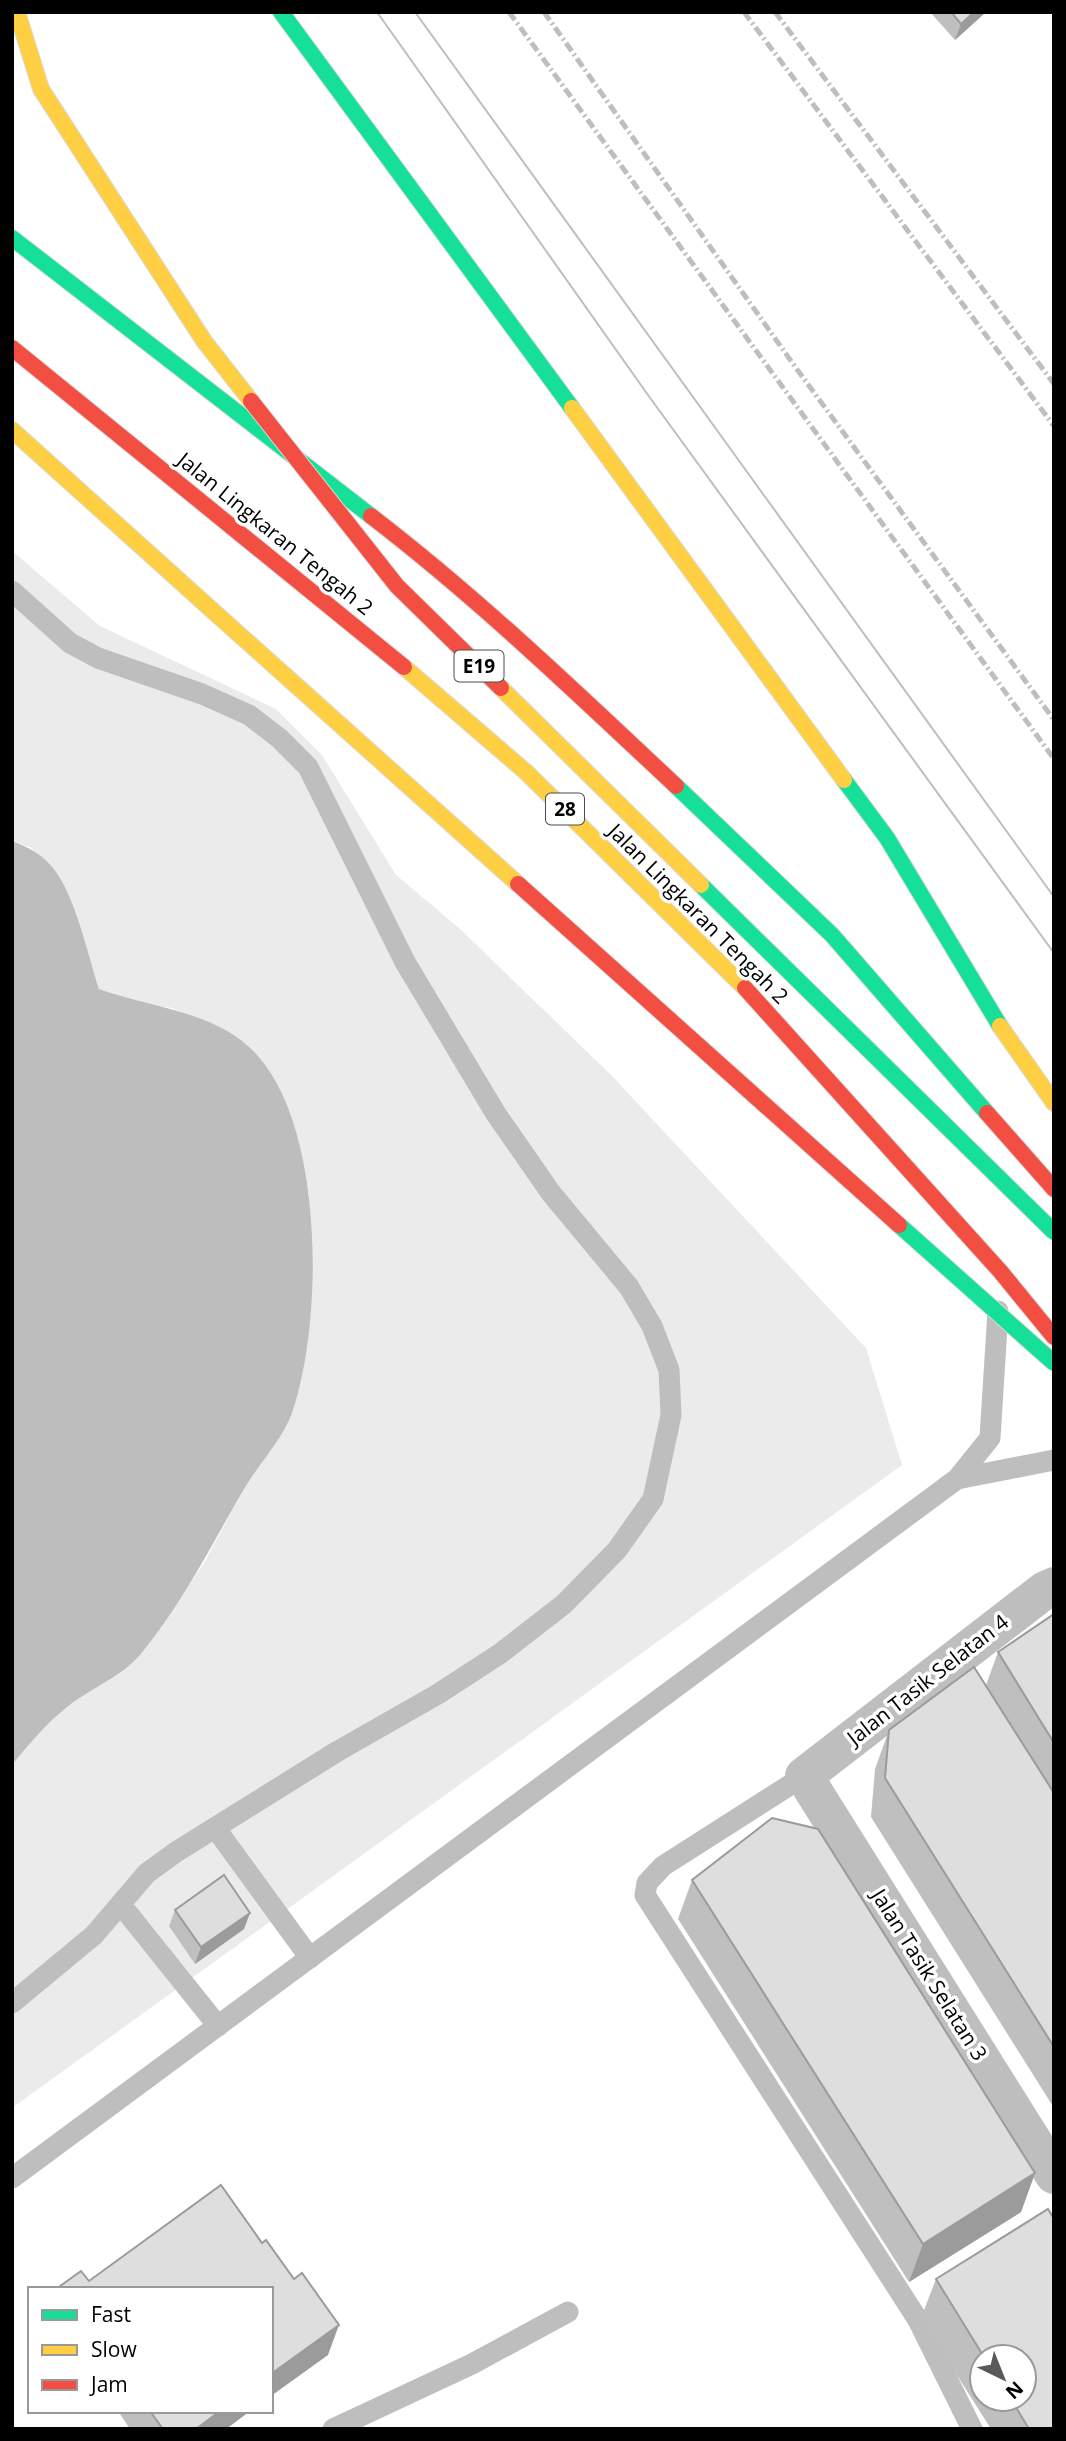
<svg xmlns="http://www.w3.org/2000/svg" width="1066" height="2441" viewBox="0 0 1066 2441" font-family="'Open Sans',sans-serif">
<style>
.green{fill:#ebebeb}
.water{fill:#bdbdbd}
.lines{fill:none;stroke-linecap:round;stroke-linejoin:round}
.fast-casing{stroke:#dbdbdb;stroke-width:18}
.slow-casing{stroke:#dbdbdb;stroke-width:18}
.jam-casing{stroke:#dbdbdb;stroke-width:18}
.lane{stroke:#bebebe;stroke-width:21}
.street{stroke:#bebebe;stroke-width:38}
.fast{stroke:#16e098;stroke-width:16}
.slow{stroke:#ffcf43;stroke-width:16}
.jam{stroke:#f24e42;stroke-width:16}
.tram{stroke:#bebebe;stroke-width:2}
.rail{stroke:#bebebe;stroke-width:5;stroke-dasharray:10 3.5 2 3.5;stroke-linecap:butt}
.fast-bridge-casing{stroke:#dbdbdb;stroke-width:18;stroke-linecap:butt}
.slow-bridge-casing{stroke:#dbdbdb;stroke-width:18;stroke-linecap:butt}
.jam-bridge-casing{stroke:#dbdbdb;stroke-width:18;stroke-linecap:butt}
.fast-bridge{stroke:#16e098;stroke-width:16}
.slow-bridge{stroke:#ffcf43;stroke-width:16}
.jam-bridge{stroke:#f24e42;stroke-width:16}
.wall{fill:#bfbfbf;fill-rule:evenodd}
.shaded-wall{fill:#9b9b9b}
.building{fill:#dedede;stroke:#9b9b9b;stroke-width:2}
.labels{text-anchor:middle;stroke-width:7;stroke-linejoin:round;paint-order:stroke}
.shield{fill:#fff;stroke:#4c4c4c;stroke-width:2}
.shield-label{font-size:19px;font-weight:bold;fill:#000}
.street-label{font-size:21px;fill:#000;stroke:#fff}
</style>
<rect width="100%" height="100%" fill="#fff"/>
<path class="green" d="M 12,551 L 100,626 L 276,709 L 322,755 L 396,875 L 459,928 L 611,1075 L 866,1348 L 902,1465 L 12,2108 L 12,1765 L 37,1735 L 67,1706 L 138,1658 L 204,1563 L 244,1489 L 309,1196 L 296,1133 L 278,1088 L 258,1056 L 232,1034 L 172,1008 L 136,1002 L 99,989 L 79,926 L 32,848 L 12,841 Z"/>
<path class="water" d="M 12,841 C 29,847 45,856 56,872 C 76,900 88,955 99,989 C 151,1008 219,1011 258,1056 C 325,1132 323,1323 292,1413 C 282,1440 258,1465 244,1489 C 211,1546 182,1604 140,1655 C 121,1677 89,1689 67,1707 C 46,1724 29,1744 12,1765 Z"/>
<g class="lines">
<defs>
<g id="fast">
<path d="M 281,12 L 572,408"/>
<path d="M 12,238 L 371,516"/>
<path d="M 844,780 L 887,838 L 1000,1026"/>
<path d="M 676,786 L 832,935 L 987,1113"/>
</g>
<g id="slow">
<path d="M 572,408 L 844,780"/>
<path d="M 12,430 L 213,611"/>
<path d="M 404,667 L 526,772 L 745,988"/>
<path d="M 1000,1026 L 1054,1103"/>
</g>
<g id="jam">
<path d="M 12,348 L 404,667"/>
<path d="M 371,516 C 479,599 577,693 676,786"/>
<path d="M 745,988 L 1000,1271 L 1054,1337"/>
<path d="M 987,1113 L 1054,1189"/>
</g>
</defs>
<use href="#fast" class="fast-casing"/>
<use href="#slow" class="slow-casing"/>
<use href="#jam" class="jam-casing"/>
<g class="lane">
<path d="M 12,591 L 70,643 L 98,658 L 202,694 L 249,715 L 279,738 L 308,767 L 405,962 L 496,1114 L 551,1193 L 629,1287 L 652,1326 L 669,1370 L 671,1415 L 653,1499 L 617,1550 L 564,1604 L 501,1653 L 438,1694 L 338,1751 L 176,1852 L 147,1873 L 94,1935 L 12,2003"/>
<path d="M 957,1479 L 1054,1460"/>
<path d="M 804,1776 L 663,1866 L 647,1883 L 645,1895 L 918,2320 L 972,2429"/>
<path d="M 216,1829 L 310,1958"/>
<path d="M 122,1906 L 218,2026"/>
<path d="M 12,2178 L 957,1479 L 990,1438 L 998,1311"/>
<path d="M 333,2429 L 472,2364 L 568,2312"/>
</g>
<path class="street" d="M 1054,1586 L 1045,1590 L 804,1776 L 1054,2175"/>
<use href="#fast" class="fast"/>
<use href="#slow" class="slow"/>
<use href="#jam" class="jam"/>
<g class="tram">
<path d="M 377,12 L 648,395 L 1054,953"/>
<path d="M 415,12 L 1054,897"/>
</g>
<g class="rail">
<path d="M 509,12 L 1054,759"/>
<path d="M 544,12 L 796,368 L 1054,720"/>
<path d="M 744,12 L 1054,426"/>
<path d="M 775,12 L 1054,384"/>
</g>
<defs>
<g id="fast-bridge">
<path d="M 701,885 L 1054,1232"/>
<path d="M 899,1225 L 1054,1363"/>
</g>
<g id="slow-bridge">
<path d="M 17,12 L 41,89 L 204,341 L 251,401"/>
<path d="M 213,611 L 518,884"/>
<path d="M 501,688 L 701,885"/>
</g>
<g id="jam-bridge">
<path d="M 251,401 L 397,586 L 501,688"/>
<path d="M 518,884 L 899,1225"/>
</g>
</defs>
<use href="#fast-bridge" class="fast-bridge-casing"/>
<use href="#slow-bridge" class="slow-bridge-casing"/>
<use href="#jam-bridge" class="jam-bridge-casing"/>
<use href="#fast-bridge" class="fast-bridge"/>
<use href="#slow-bridge" class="slow-bridge"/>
<use href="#jam-bridge" class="jam-bridge"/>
</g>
<g class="wall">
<path d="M 930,12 L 986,12 L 955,40 Z"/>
<path d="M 1054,1614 L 1054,2108 L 871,1817 L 875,1769 L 889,1730 L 986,1685 L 998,1652 Z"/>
<path d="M 692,1880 L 1035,2173 L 1021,2212 L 909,2282 L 678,1919 Z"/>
<path d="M 175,1910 L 244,1929 L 195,1964 L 169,1926 Z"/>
<path d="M 1048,2209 L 1054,2219 L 1054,2429 L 991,2429 L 921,2318 L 936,2279 ZM 982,2357 L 1024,2357 L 1024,2399 L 982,2399 Z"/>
<path d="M 118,2411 L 250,2411 L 226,2429 L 130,2429 Z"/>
</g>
<g class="shaded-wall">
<path d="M 974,12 L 986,12 L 955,40 L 961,24 Z"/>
<path d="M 250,1913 L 244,1929 L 195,1964 L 201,1947 Z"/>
<path d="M 1035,2173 L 1021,2212 L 909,2282 L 923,2244 Z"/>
<path d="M 339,2325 L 328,2355 L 271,2396 L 271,2374 Z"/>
<path d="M 220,2411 L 250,2411 L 226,2429 L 196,2429 Z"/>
</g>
<g class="building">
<path d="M 951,12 L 974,12 L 961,24 Z"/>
<path d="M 1054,1614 L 1054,1743 L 998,1652 Z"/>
<path d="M 974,1667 L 1054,1793 L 1054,2047 L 885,1778 L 889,1730 Z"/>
<path d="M 772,1818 L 818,1829 L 1035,2173 L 923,2244 L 692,1880 Z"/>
<path d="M 224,1875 L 250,1913 L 201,1947 L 175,1910 Z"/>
<path d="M 221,2185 L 262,2243 L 266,2240 L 294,2279 L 302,2273 L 339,2325 L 271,2374 L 271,2289 L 56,2289 L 81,2271 L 89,2281 Z"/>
<path d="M 1048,2209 L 1054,2219 L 1054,2429 L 1029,2429 L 1011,2399 L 1024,2399 L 1024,2357 L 984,2357 L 936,2279 Z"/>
<path d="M 150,2411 L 220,2411 L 196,2429 L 163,2429 Z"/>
</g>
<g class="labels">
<g class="shield">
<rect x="454.5" y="650.5" width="49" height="31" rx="5"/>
<rect x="546" y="793.5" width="38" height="31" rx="5"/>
</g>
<g class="shield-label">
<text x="479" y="673">E19</text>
<text x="565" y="816">28</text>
</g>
<g class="street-label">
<text transform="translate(275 534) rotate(39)" y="7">Jalan Lingkaran Tengah 2</text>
<text transform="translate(698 914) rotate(45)" y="7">Jalan Lingkaran Tengah 2</text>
<text transform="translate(928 1680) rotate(-38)" y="7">Jalan Tasik Selatan 4</text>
<text transform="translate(929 1975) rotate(58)" y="7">Jalan Tasik Selatan 3</text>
</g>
</g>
<rect width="1066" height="2441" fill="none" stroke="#000000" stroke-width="28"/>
<rect x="28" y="2287" width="245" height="126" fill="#ffffff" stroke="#999999" stroke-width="2"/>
<rect x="42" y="2310" width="35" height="10" fill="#16e098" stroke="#999999" stroke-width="2"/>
<text x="91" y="2322" font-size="21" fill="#000000">Fast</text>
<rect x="42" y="2345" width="35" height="10" fill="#ffcf43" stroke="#999999" stroke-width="2"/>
<text x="91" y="2357" font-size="21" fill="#000000">Slow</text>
<rect x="42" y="2380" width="35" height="10" fill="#f24e42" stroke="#999999" stroke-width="2"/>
<text x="91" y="2392" font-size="21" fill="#000000">Jam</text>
<g transform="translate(1003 2378) rotate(137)"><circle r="33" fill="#ffffff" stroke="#999999" stroke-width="2"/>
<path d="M0-5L12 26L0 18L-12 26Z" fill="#595959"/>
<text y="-10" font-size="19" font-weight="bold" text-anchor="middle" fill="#000000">N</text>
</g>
</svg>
